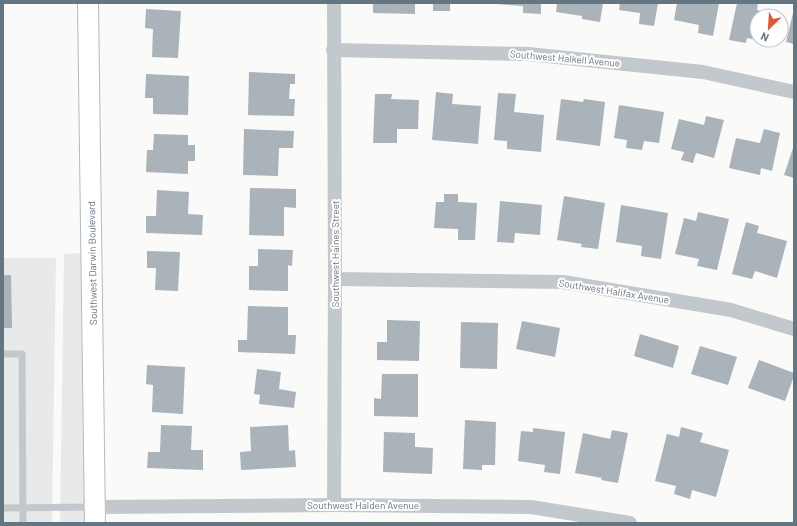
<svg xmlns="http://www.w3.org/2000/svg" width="797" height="526" viewBox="0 0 797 526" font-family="Barlow,sans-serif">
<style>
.built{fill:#e8e9e9}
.building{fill:#aab3b9}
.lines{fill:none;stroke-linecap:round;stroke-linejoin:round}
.secondary-casing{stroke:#b3babf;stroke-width:22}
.lane{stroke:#c3c8cc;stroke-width:7}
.street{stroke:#c3c8cc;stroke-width:14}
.secondary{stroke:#fff;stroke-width:20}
.labels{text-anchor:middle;stroke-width:4;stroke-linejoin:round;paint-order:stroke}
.street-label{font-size:10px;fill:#657683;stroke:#fff}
</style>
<rect width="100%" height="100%" fill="#fafaf8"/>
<g class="built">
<path d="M 83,253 L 87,523 L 60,523 L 64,254 Z"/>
<path d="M 3,258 L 56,258 L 52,523 L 3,523 Z"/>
</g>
<g class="building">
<path d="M 373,3 L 415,3 L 415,14 L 373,13 Z"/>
<rect x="433" y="3" width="17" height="8"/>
<path d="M 496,3 L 541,3 L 541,14 L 523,13 L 523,6 L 496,4 Z"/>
<path d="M 557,3 L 603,3 L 600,22 L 582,19 L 582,16 L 556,12 Z"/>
<path d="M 620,3 L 658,3 L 654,26 L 639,24 L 640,13 L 619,10 Z"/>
<path d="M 677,3 L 719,3 L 713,36 L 698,33 L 699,25 L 674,20 Z"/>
<path d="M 737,3 L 758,3 L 757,10 L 777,15 L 777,16 L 757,16 L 757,40 L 747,38 L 746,43 L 729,40 Z"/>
<path d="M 146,9 L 181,11 L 178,58 L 152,57 L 153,29 L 145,28 Z"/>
<path d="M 793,13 L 794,13 L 794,44 L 786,42 Z"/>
<path d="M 759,40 L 772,40 L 771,43 Z"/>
<path d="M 249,72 L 295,74 L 295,84 L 290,84 L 289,99 L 295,99 L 294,116 L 248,115 Z"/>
<path d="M 146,74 L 189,76 L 188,115 L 153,114 L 153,98 L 145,98 Z"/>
<path d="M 436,92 L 453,94 L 452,104 L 481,106 L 478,144 L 432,140 Z"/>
<path d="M 498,93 L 516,94 L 514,112 L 544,115 L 541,152 L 507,149 L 507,141 L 494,140 Z"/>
<path d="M 375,94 L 392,94 L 391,99 L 419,100 L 418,129 L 397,129 L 397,143 L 373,143 Z"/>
<path d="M 561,99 L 583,102 L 584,99 L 605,102 L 600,146 L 556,140 Z"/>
<path d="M 619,105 L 664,112 L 659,143 L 644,141 L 642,150 L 626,148 L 627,140 L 614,138 Z"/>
<path d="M 706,116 L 724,120 L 714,158 L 696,153 L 693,163 L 681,160 L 684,152 L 671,149 L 679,119 L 704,125 Z"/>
<path d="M 244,129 L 294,131 L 293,148 L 279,148 L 278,176 L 243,175 Z"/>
<path d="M 764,129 L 780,133 L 772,171 L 761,168 L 760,175 L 729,168 L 736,138 L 760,143 Z"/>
<path d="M 154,134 L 188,135 L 188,145 L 195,145 L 195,161 L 188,161 L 188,174 L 146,172 L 147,150 L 153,150 Z"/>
<path d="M 794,145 L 794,178 L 784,175 Z"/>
<path d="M 250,188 L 296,189 L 296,208 L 284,207 L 284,236 L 249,235 Z"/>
<path d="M 157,190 L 189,192 L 188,214 L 203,215 L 202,235 L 146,233 L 146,216 L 156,216 Z"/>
<path d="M 444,194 L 458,194 L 458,202 L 477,203 L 475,240 L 458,240 L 458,229 L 434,228 L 436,202 L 444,202 Z"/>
<path d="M 564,196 L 605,203 L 598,249 L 581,247 L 582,244 L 557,240 Z"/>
<path d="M 500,201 L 542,205 L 540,235 L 515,233 L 514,243 L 497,242 Z"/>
<path d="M 621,205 L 668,213 L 661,259 L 641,256 L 642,246 L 616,242 Z"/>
<path d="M 698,212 L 729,219 L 717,270 L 697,266 L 699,259 L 675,254 L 684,218 L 696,221 Z"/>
<path d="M 746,222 L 759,226 L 757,233 L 787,241 L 777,278 L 755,271 L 752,279 L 732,274 Z"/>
<path d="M 258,249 L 293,250 L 292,266 L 288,265 L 288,291 L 249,290 L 249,266 L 258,266 Z"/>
<path d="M 147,251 L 180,252 L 178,291 L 155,290 L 156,268 L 147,268 Z"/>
<path d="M 3,275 L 11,275 L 12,328 L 3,328 Z"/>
<path d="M 248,306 L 288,307 L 288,335 L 296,335 L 295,354 L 238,352 L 238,340 L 247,340 Z"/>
<path d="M 387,320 L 420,321 L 419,361 L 377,360 L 377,342 L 387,342 Z"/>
<path d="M 522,321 L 560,328 L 555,357 L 516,349 Z"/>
<path d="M 461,322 L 498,323 L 497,369 L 460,368 Z"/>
<path d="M 640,334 L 679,346 L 673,368 L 634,356 Z"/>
<path d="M 700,346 L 737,357 L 728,385 L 691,374 Z"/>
<path d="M 759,360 L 794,373 L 794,376 L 785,401 L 748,388 Z"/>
<path d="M 147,365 L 185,367 L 183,414 L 152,412 L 153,385 L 146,384 Z"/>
<path d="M 257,369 L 281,372 L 279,389 L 296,392 L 294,408 L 259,404 L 260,395 L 254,394 Z"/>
<path d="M 382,374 L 418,374 L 418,417 L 374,416 L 374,398 L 381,399 Z"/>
<path d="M 465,420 L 496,422 L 495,465 L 482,465 L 482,470 L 463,469 Z"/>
<path d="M 161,425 L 192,426 L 191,450 L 203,450 L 203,470 L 147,468 L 148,452 L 160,452 Z"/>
<path d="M 288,425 L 289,451 L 295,450 L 296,467 L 241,470 L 240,452 L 251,451 L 250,427 Z"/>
<path d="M 681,427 L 703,433 L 700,442 L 729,450 L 716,497 L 692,490 L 690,499 L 674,494 L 676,486 L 655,481 L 667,434 L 679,437 Z"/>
<path d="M 533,428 L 565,432 L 560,474 L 544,472 L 545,465 L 518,461 L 521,431 L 533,432 Z"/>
<path d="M 612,430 L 628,433 L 618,483 L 601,480 L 602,478 L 575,473 L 583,433 L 610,439 Z"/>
<path d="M 384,432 L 415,433 L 415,447 L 433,448 L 432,474 L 383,472 Z"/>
</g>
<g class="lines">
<defs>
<path id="secondary" d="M 88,3 L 95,523"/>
</defs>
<use href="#secondary" class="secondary-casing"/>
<g class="lane">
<path d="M 3,354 L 22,354 L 23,523"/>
<path d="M 3,508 L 93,507"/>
</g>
<g class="street">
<path d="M 334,3 L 335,279 L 334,505"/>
<path d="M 333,50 L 528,54 L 703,72 L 794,92"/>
<path d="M 335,279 L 563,282 L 731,310 L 794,329"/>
<path d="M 95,507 L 334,505 L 531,507 L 630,523"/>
</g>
<use href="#secondary" class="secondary"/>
</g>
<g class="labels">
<g class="street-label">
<text transform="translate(565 58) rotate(5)" y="4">Southwest Halkell Avenue</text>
<text transform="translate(335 254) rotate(-90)" y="4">Southwest Haines Street</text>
<text transform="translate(92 263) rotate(-91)" y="4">Southwest Darwin Boulevard</text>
<text transform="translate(614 291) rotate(9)" y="4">Southwest Halifax Avenue</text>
<text x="363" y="509">Southwest Halden Avenue</text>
</g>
</g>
<rect width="797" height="526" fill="none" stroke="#657683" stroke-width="8"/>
<g transform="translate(769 28) rotate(205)"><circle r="19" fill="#ffffff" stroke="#c1c8cd"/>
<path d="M0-3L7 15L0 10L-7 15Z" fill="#e4572e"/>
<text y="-6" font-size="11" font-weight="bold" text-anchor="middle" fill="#657683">N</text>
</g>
</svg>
